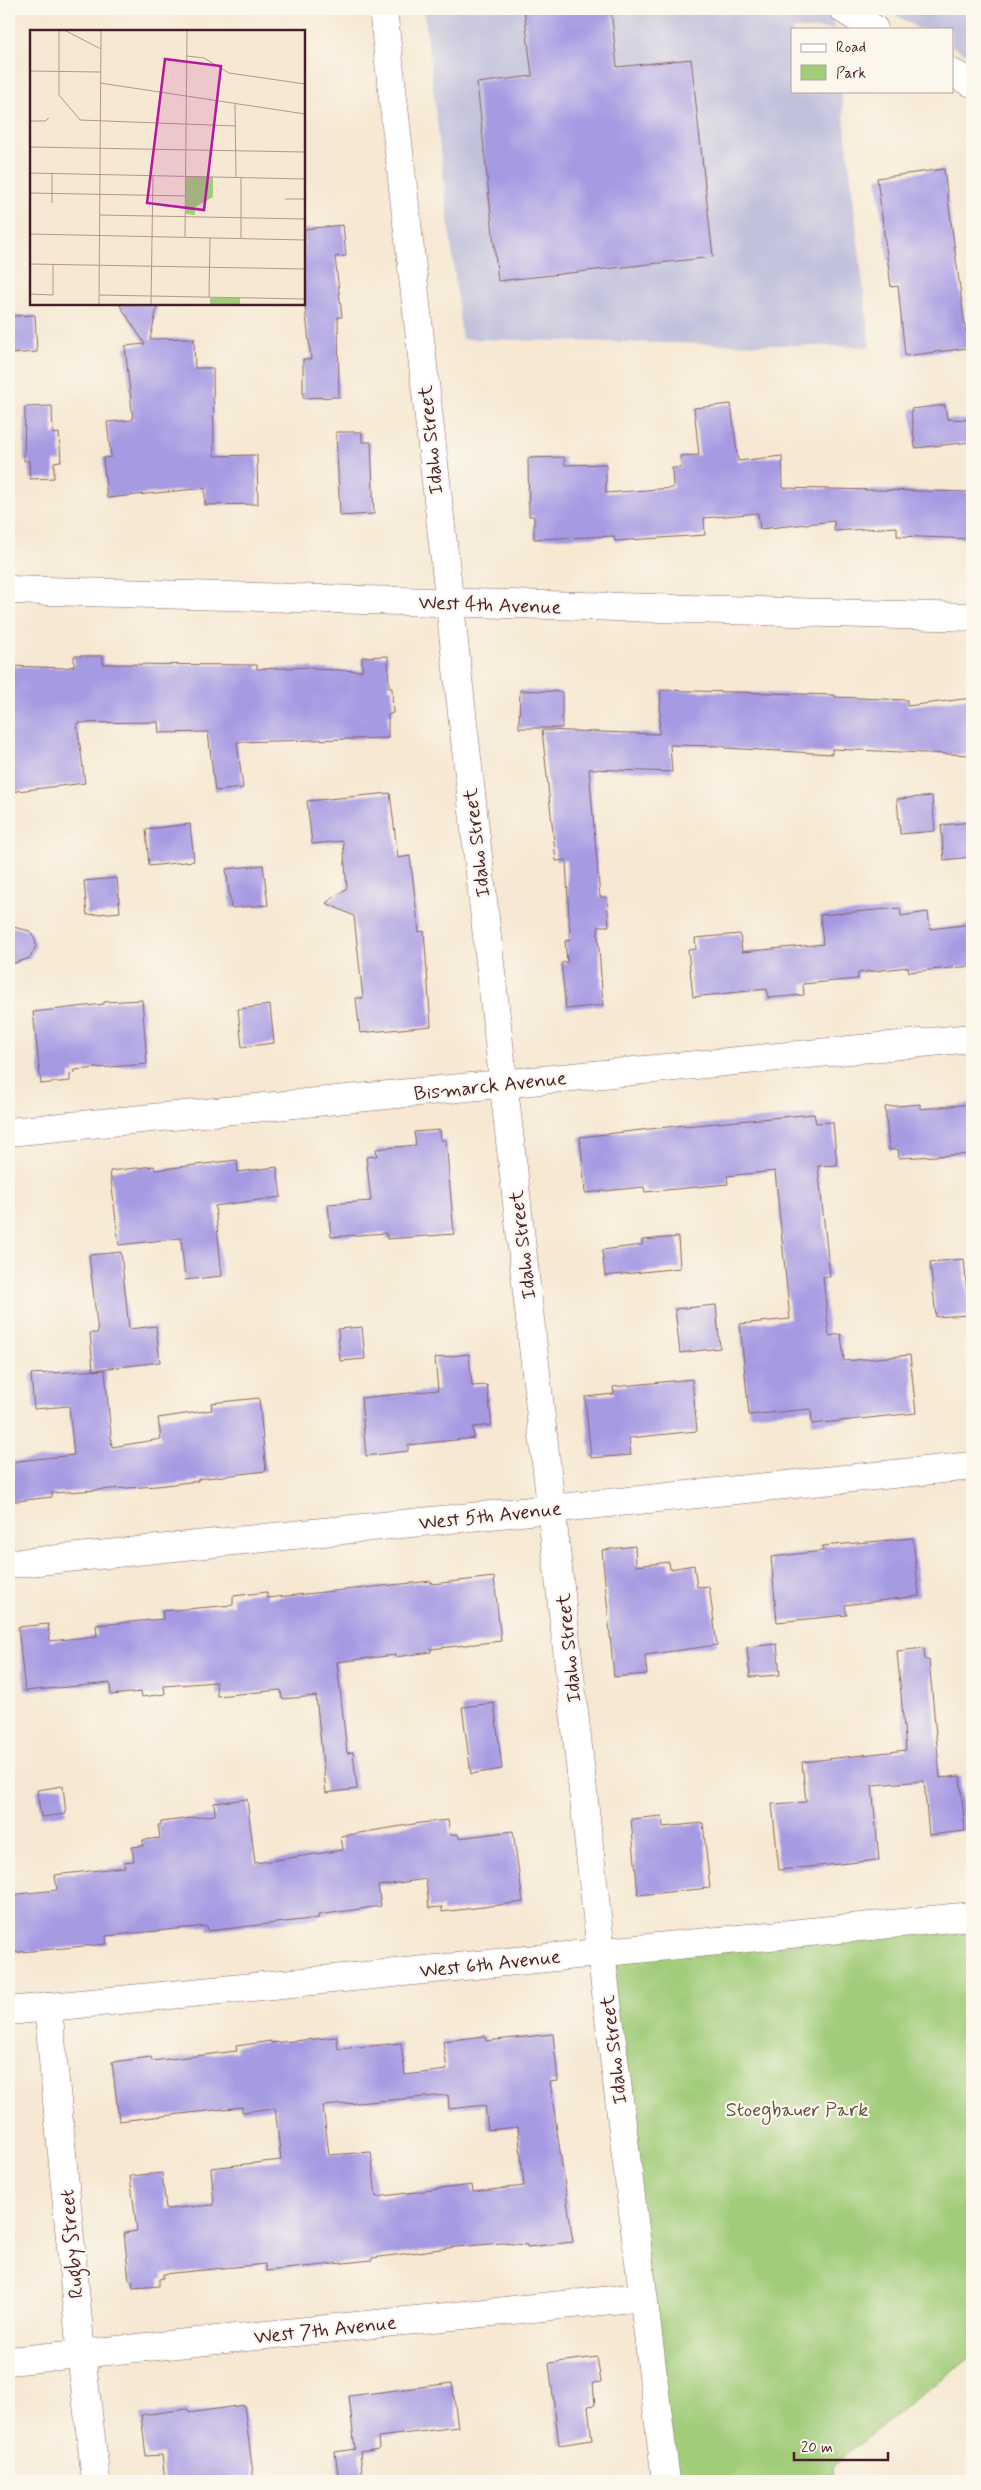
<svg xmlns="http://www.w3.org/2000/svg" width="981" height="2490" viewBox="0 0 981 2490" font-family="Mynerve,sans-serif">
<style>
.industrial{fill:#c2c1dc}
.green{fill:#a1cc79;stroke:#767652}
.building{fill:#a69ae3;fill-rule:evenodd}
.lines{fill:none;stroke-linecap:round;stroke-linejoin:round}
.minor-casing{stroke:#866565;stroke-width:29}
.minor{stroke:#fff;stroke-width:28}
.labels{text-anchor:middle;stroke-width:4.5;stroke-linejoin:round;paint-order:stroke}
.street-label{font-size:20px;fill:#4a1f2b;stroke:#fbf7ec}
.park-label{font-size:20px;fill:#645342;stroke:#fbf7ec}
.inset-road{fill:none;stroke:#b1988f;stroke-width:1}
.view{fill:#b5179e;fill-opacity:0.15;stroke:#b5179e;stroke-width:2.5}
.inset-edge{fill:none;stroke:#4a1f2b;stroke-width:2.5}
</style>
<rect width="100%" height="100%" fill="#fbf7ec"/>
<filter id="ink" filterUnits="userSpaceOnUse"><feTurbulence type="fractalNoise" baseFrequency=".02" numOctaves="2"/><feDisplacementMap in="SourceGraphic" scale="10" xChannelSelector="R" yChannelSelector="G"/><feConvolveMatrix kernelMatrix="1 2 1 2 8 2 1 2 1" color-interpolation-filters="sRGB"/></filter>
<filter id="wash" filterUnits="userSpaceOnUse"><feTurbulence type="fractalNoise" baseFrequency=".0096" numOctaves="4" result="noise"/><feDisplacementMap in="SourceGraphic" scale="20" xChannelSelector="R" yChannelSelector="G"/><feGaussianBlur stdDeviation="1.12" result="paint"/><feColorMatrix in="noise" values="0 0 0 0 0 0 0 0 0 0 0 0 0 0 0 0 0 1.4 0 .05"/><feComposite in="paint" operator="in"/></filter>
<g filter="url(#wash)">
<rect width="100%" height="100%" fill="#f6e8d2"/>
<g class="industrial">
<path d="M 424,9 L 831,9 L 834,29 L 792,29 L 792,91 L 841,91 L 870,347 L 462,339 Z"/>
<path d="M 886,9 L 972,9 L 972,57 L 952,46 L 952,29 L 919,29 Z"/>
</g>
<path class="green" d="M 972,1916 L 972,2355 L 832,2466 L 833,2481 L 666,2481 L 601,1952 Z"/>
<g id="blocks">
<g class="building">
<path d="M 524,9 L 611,9 L 617,67 L 691,59 L 713,257 L 498,281 L 477,83 L 532,76 Z"/>
<path d="M 944,169 L 968,348 L 905,356 L 898,286 L 891,287 L 877,178 Z"/>
<path d="M 343,225 L 346,256 L 335,257 L 342,317 L 338,317 L 339,397 L 303,398 L 303,359 L 311,359 L 304,298 L 304,229 Z"/>
<path d="M 119,304 L 158,304 L 150,339 L 194,338 L 195,368 L 213,368 L 214,456 L 257,455 L 258,504 L 205,505 L 205,488 L 107,498 L 103,458 L 111,457 L 107,422 L 133,420 L 125,346 L 145,344 Z"/>
<path d="M 35,315 L 37,352 L 9,354 L 9,316 Z"/>
<path d="M 731,404 L 738,461 L 782,456 L 783,488 L 972,492 L 972,539 L 897,536 L 897,527 L 834,531 L 834,521 L 760,529 L 758,513 L 704,518 L 705,535 L 615,541 L 614,536 L 534,539 L 534,516 L 529,516 L 528,458 L 564,457 L 565,465 L 606,464 L 606,493 L 673,488 L 672,468 L 681,468 L 680,456 L 699,455 L 694,408 Z"/>
<path d="M 945,405 L 947,419 L 972,420 L 972,442 L 915,448 L 911,409 Z"/>
<path d="M 52,406 L 53,434 L 59,433 L 61,461 L 54,462 L 54,478 L 30,479 L 29,461 L 24,461 L 25,407 Z"/>
<path d="M 336,432 L 362,432 L 362,442 L 371,442 L 374,514 L 340,516 Z"/>
<path d="M 74,656 L 103,656 L 103,664 L 257,665 L 257,669 L 313,667 L 313,669 L 362,671 L 362,657 L 388,656 L 389,688 L 392,688 L 393,713 L 388,715 L 388,738 L 237,742 L 243,788 L 215,791 L 208,732 L 159,733 L 158,722 L 77,723 L 85,783 L 9,792 L 9,666 L 65,668 L 74,666 Z"/>
<path d="M 520,690 L 562,692 L 562,728 L 519,728 Z"/>
<path d="M 661,690 L 835,695 L 835,697 L 907,700 L 907,706 L 972,698 L 972,755 L 832,749 L 832,754 L 725,748 L 725,746 L 670,745 L 672,772 L 589,769 L 600,897 L 607,897 L 609,926 L 599,926 L 598,934 L 603,1005 L 566,1009 L 561,963 L 567,962 L 565,941 L 570,940 L 566,860 L 556,861 L 542,730 L 659,734 Z"/>
<path d="M 390,793 L 398,858 L 410,856 L 419,932 L 424,931 L 431,1026 L 360,1033 L 356,998 L 363,998 L 354,916 L 326,903 L 347,888 L 343,841 L 312,844 L 307,801 Z"/>
<path d="M 932,796 L 935,831 L 900,834 L 897,799 Z"/>
<path d="M 972,822 L 972,857 L 944,860 L 941,825 Z"/>
<path d="M 190,824 L 194,861 L 149,866 L 146,829 Z"/>
<path d="M 263,865 L 268,905 L 231,908 L 226,869 Z"/>
<path d="M 117,878 L 120,912 L 87,915 L 84,881 Z"/>
<path d="M 900,908 L 901,916 L 928,912 L 930,929 L 972,924 L 972,966 L 909,972 L 908,967 L 858,973 L 858,979 L 803,984 L 804,995 L 768,998 L 767,989 L 693,997 L 688,950 L 696,949 L 695,938 L 740,934 L 742,952 L 823,944 L 820,915 Z"/>
<path d="M 9,926 L 30,931 L 35,940 L 36,946 L 30,958 L 9,965 Z"/>
<path d="M 142,1000 L 147,1064 L 74,1070 L 75,1073 L 70,1074 L 70,1081 L 41,1084 L 33,1012 L 104,1004 L 104,1002 Z"/>
<path d="M 270,1005 L 274,1043 L 242,1047 L 238,1009 Z"/>
<path d="M 920,1104 L 920,1109 L 972,1104 L 972,1154 L 899,1158 L 898,1149 L 889,1150 L 885,1107 Z"/>
<path d="M 814,1114 L 816,1123 L 833,1122 L 837,1165 L 818,1166 L 830,1277 L 823,1277 L 829,1336 L 841,1334 L 844,1361 L 910,1355 L 916,1413 L 812,1424 L 811,1409 L 749,1415 L 740,1324 L 790,1319 L 775,1171 L 727,1176 L 728,1184 L 645,1192 L 644,1187 L 585,1193 L 580,1137 L 685,1125 L 685,1126 Z"/>
<path d="M 440,1130 L 441,1140 L 446,1140 L 454,1234 L 387,1239 L 386,1233 L 331,1237 L 328,1204 L 371,1201 L 366,1157 L 377,1156 L 376,1149 L 416,1145 L 414,1132 Z"/>
<path d="M 237,1160 L 238,1172 L 277,1167 L 281,1197 L 215,1206 L 222,1276 L 185,1280 L 181,1238 L 119,1245 L 110,1171 L 154,1166 L 155,1170 Z"/>
<path d="M 678,1237 L 680,1268 L 605,1276 L 602,1250 L 642,1245 L 642,1240 Z"/>
<path d="M 121,1252 L 129,1329 L 156,1326 L 160,1362 L 93,1370 L 90,1333 L 98,1333 L 89,1255 Z"/>
<path d="M 964,1259 L 969,1315 L 936,1317 L 930,1262 Z"/>
<path d="M 716,1305 L 720,1348 L 680,1353 L 675,1309 Z"/>
<path d="M 362,1327 L 365,1359 L 340,1361 L 338,1329 Z"/>
<path d="M 469,1354 L 472,1386 L 487,1385 L 492,1425 L 473,1427 L 474,1438 L 408,1445 L 408,1451 L 366,1456 L 361,1398 L 438,1390 L 435,1358 Z"/>
<path d="M 105,1370 L 112,1447 L 161,1439 L 158,1418 L 212,1410 L 211,1403 L 259,1398 L 266,1471 L 198,1479 L 198,1481 L 157,1486 L 52,1493 L 52,1497 L 9,1502 L 9,1462 L 74,1455 L 69,1406 L 34,1409 L 31,1374 Z"/>
<path d="M 692,1379 L 697,1431 L 629,1438 L 631,1455 L 591,1458 L 585,1397 L 614,1394 L 613,1387 Z"/>
<path d="M 913,1538 L 919,1596 L 845,1605 L 847,1615 L 777,1622 L 771,1557 L 823,1551 L 822,1546 Z"/>
<path d="M 635,1546 L 636,1566 L 669,1562 L 670,1569 L 694,1565 L 697,1587 L 709,1586 L 717,1645 L 645,1655 L 647,1674 L 614,1677 L 602,1550 Z"/>
<path d="M 494,1577 L 501,1641 L 431,1649 L 431,1652 L 395,1657 L 395,1655 L 337,1662 L 347,1753 L 353,1752 L 357,1789 L 326,1793 L 316,1696 L 282,1699 L 281,1690 L 217,1696 L 216,1682 L 164,1686 L 165,1694 L 142,1697 L 141,1692 L 111,1695 L 110,1683 L 25,1691 L 18,1627 L 48,1624 L 50,1641 L 97,1636 L 96,1625 L 163,1619 L 162,1611 L 233,1605 L 233,1596 L 267,1592 L 267,1598 L 431,1581 L 432,1584 Z"/>
<path d="M 777,1644 L 780,1675 L 750,1677 L 747,1647 Z"/>
<path d="M 924,1648 L 925,1660 L 929,1660 L 940,1778 L 960,1776 L 965,1831 L 929,1835 L 924,1781 L 872,1785 L 879,1860 L 779,1870 L 772,1804 L 806,1802 L 802,1762 L 906,1750 L 897,1651 Z"/>
<path d="M 494,1703 L 502,1769 L 471,1774 L 462,1707 Z"/>
<path d="M 63,1786 L 66,1814 L 41,1817 L 37,1790 Z"/>
<path d="M 247,1799 L 255,1863 L 343,1850 L 341,1836 L 420,1823 L 448,1820 L 450,1835 L 458,1834 L 459,1838 L 513,1831 L 523,1902 L 442,1912 L 442,1907 L 429,1908 L 426,1879 L 378,1886 L 381,1906 L 318,1915 L 319,1918 L 208,1931 L 207,1926 L 106,1936 L 107,1944 L 9,1953 L 9,1895 L 57,1890 L 55,1875 L 125,1867 L 124,1862 L 134,1861 L 132,1847 L 143,1846 L 143,1840 L 160,1838 L 158,1825 L 161,1825 L 161,1822 L 215,1815 L 214,1803 Z"/>
<path d="M 662,1816 L 663,1827 L 703,1823 L 710,1888 L 638,1895 L 631,1819 Z"/>
<path d="M 553,2034 L 558,2081 L 550,2082 L 573,2242 L 527,2247 L 527,2245 L 502,2243 L 456,2247 L 372,2258 L 372,2260 L 266,2271 L 265,2264 L 163,2274 L 163,2278 L 159,2279 L 159,2286 L 133,2288 L 132,2280 L 129,2280 L 124,2233 L 137,2231 L 130,2176 L 162,2173 L 166,2209 L 214,2205 L 211,2168 L 281,2160 L 275,2108 L 242,2112 L 242,2107 L 119,2121 L 112,2062 L 151,2057 L 152,2061 L 237,2051 L 236,2046 L 271,2041 L 271,2043 L 337,2037 L 338,2049 L 401,2043 L 405,2075 L 447,2070 L 443,2041 L 485,2036 L 486,2041 ZM 448,2095 L 449,2109 L 485,2105 L 488,2130 L 518,2127 L 524,2186 L 473,2192 L 472,2185 L 376,2197 L 371,2152 L 329,2155 L 323,2106 Z"/>
<path d="M 597,2357 L 601,2382 L 593,2383 L 595,2405 L 588,2406 L 592,2440 L 559,2445 L 549,2363 Z"/>
<path d="M 452,2383 L 458,2427 L 378,2437 L 379,2449 L 360,2452 L 363,2481 L 339,2481 L 335,2452 L 355,2449 L 349,2396 Z"/>
<path d="M 244,2405 L 254,2481 L 165,2481 L 162,2455 L 146,2456 L 141,2415 L 188,2409 L 189,2413 Z"/>
</g>
</g>
</g>
<g filter="url(#ink)">
<use href="#blocks" fill-opacity="0" stroke="#866565" stroke-width="1"/>
<g class="lines">
<defs>
<g id="minor">
<path d="M 383,9 L 601,1952 L 666,2481"/>
<path d="M 843,9 L 874,29"/>
<path d="M 952,73 L 972,83"/>
<path d="M 9,590 L 972,617"/>
<path d="M 9,1132 L 972,1038"/>
<path d="M 9,1564 L 972,1466"/>
<path d="M 48,2007 L 81,2353 L 96,2481"/>
<path d="M 9,2011 L 972,1916"/>
<path d="M 9,2361 L 642,2297"/>
</g>
</defs>
<use href="#minor" class="minor-casing"/>
<use href="#minor" class="minor"/>
</g>
</g>
<g class="labels">
<g class="street-label">
<text transform="translate(430 440) rotate(-96)" y="7">Idaho Street</text>
<text transform="translate(490 604) rotate(2)" y="7">West 4th Avenue</text>
<text transform="translate(476 843) rotate(-97)" y="7">Idaho Street</text>
<text transform="translate(490 1085) rotate(-6)" y="7">Bismarck Avenue</text>
<text transform="translate(522 1245) rotate(-97)" y="7">Idaho Street</text>
<text transform="translate(490 1515) rotate(-6)" y="7">West 5th Avenue</text>
<text transform="translate(568 1648) rotate(-96)" y="7">Idaho Street</text>
<text transform="translate(490 1963) rotate(-6)" y="7">West 6th Avenue</text>
<text transform="translate(613 2050) rotate(-97)" y="7">Idaho Street</text>
<text transform="translate(71 2244) rotate(-95)" y="7">Rugby Street</text>
<text transform="translate(325 2329) rotate(-6)" y="7">West 7th Avenue</text>
</g>
<g class="park-label">
<text x="797" y="2116">Stoegbauer Park</text>
</g>
</g>
<g transform="translate(30 30)">
<rect width="275" height="275" fill="#f6e8d2"/>
<path d="M 156,146 L 183,147 L 183,167 L 165,177 L 165,185 L 156,184 ZM 180,268 L 210,268 L 210,275 L 180,275 Z" fill="#a1cc79"/>
<path class="inset-road" d="M 29,0 L 29,65 L 50,90 L 206,96M 34,0 L 71,19M 157,26 L 174,28 L 199,43 L 275,54M 0,41 L 70,42M 70,53 L 275,84M 205,74 L 206,147M 0,91 L 15,91 L 19,88M 0,117 L 275,122M 0,143 L 275,149M 211,147 L 211,208M 0,163 L 155,166M 255,169 L 275,169M 22,173 L 22,144M 70,185 L 275,189M 0,204 L 275,210M 155,207 L 157,0M 0,234 L 275,239M 0,264 L 23,265 L 23,234M 69,265 L 275,269M 179,268 L 180,208M 69,275 L 71,0M 121,275 L 123,145"/>
<path class="view" d="M 135,29 L 191,36 L 174,180 L 117,173 Z"/>
<rect width="275" height="275" class="inset-edge"/>
</g>
<rect width="981" height="2490" fill="none" stroke="#fbf7ec" stroke-width="30"/>
<rect x="791" y="28" width="162" height="65" fill="#fbf7ec" stroke="#b4a19f"/>
<rect x="801" y="44" width="25" height="8" fill="#ffffff" stroke="#b4a19f"/>
<text x="836" y="52" font-size="15" fill="#4a1f2b">Road</text>
<rect x="801" y="65" width="25" height="15" fill="#a1cc79" stroke="#b4a19f"/>
<text x="836" y="78" font-size="15" fill="#4a1f2b">Park</text>
<path d="M794 2452v8h94v-8" fill="none" stroke="#4a1f2b" stroke-width="2.5"/>
<text x="801" y="2452" font-size="15" fill="#4a1f2b" stroke="#fbf7ec" stroke-width="4" paint-order="stroke">20 m</text>
</svg>
